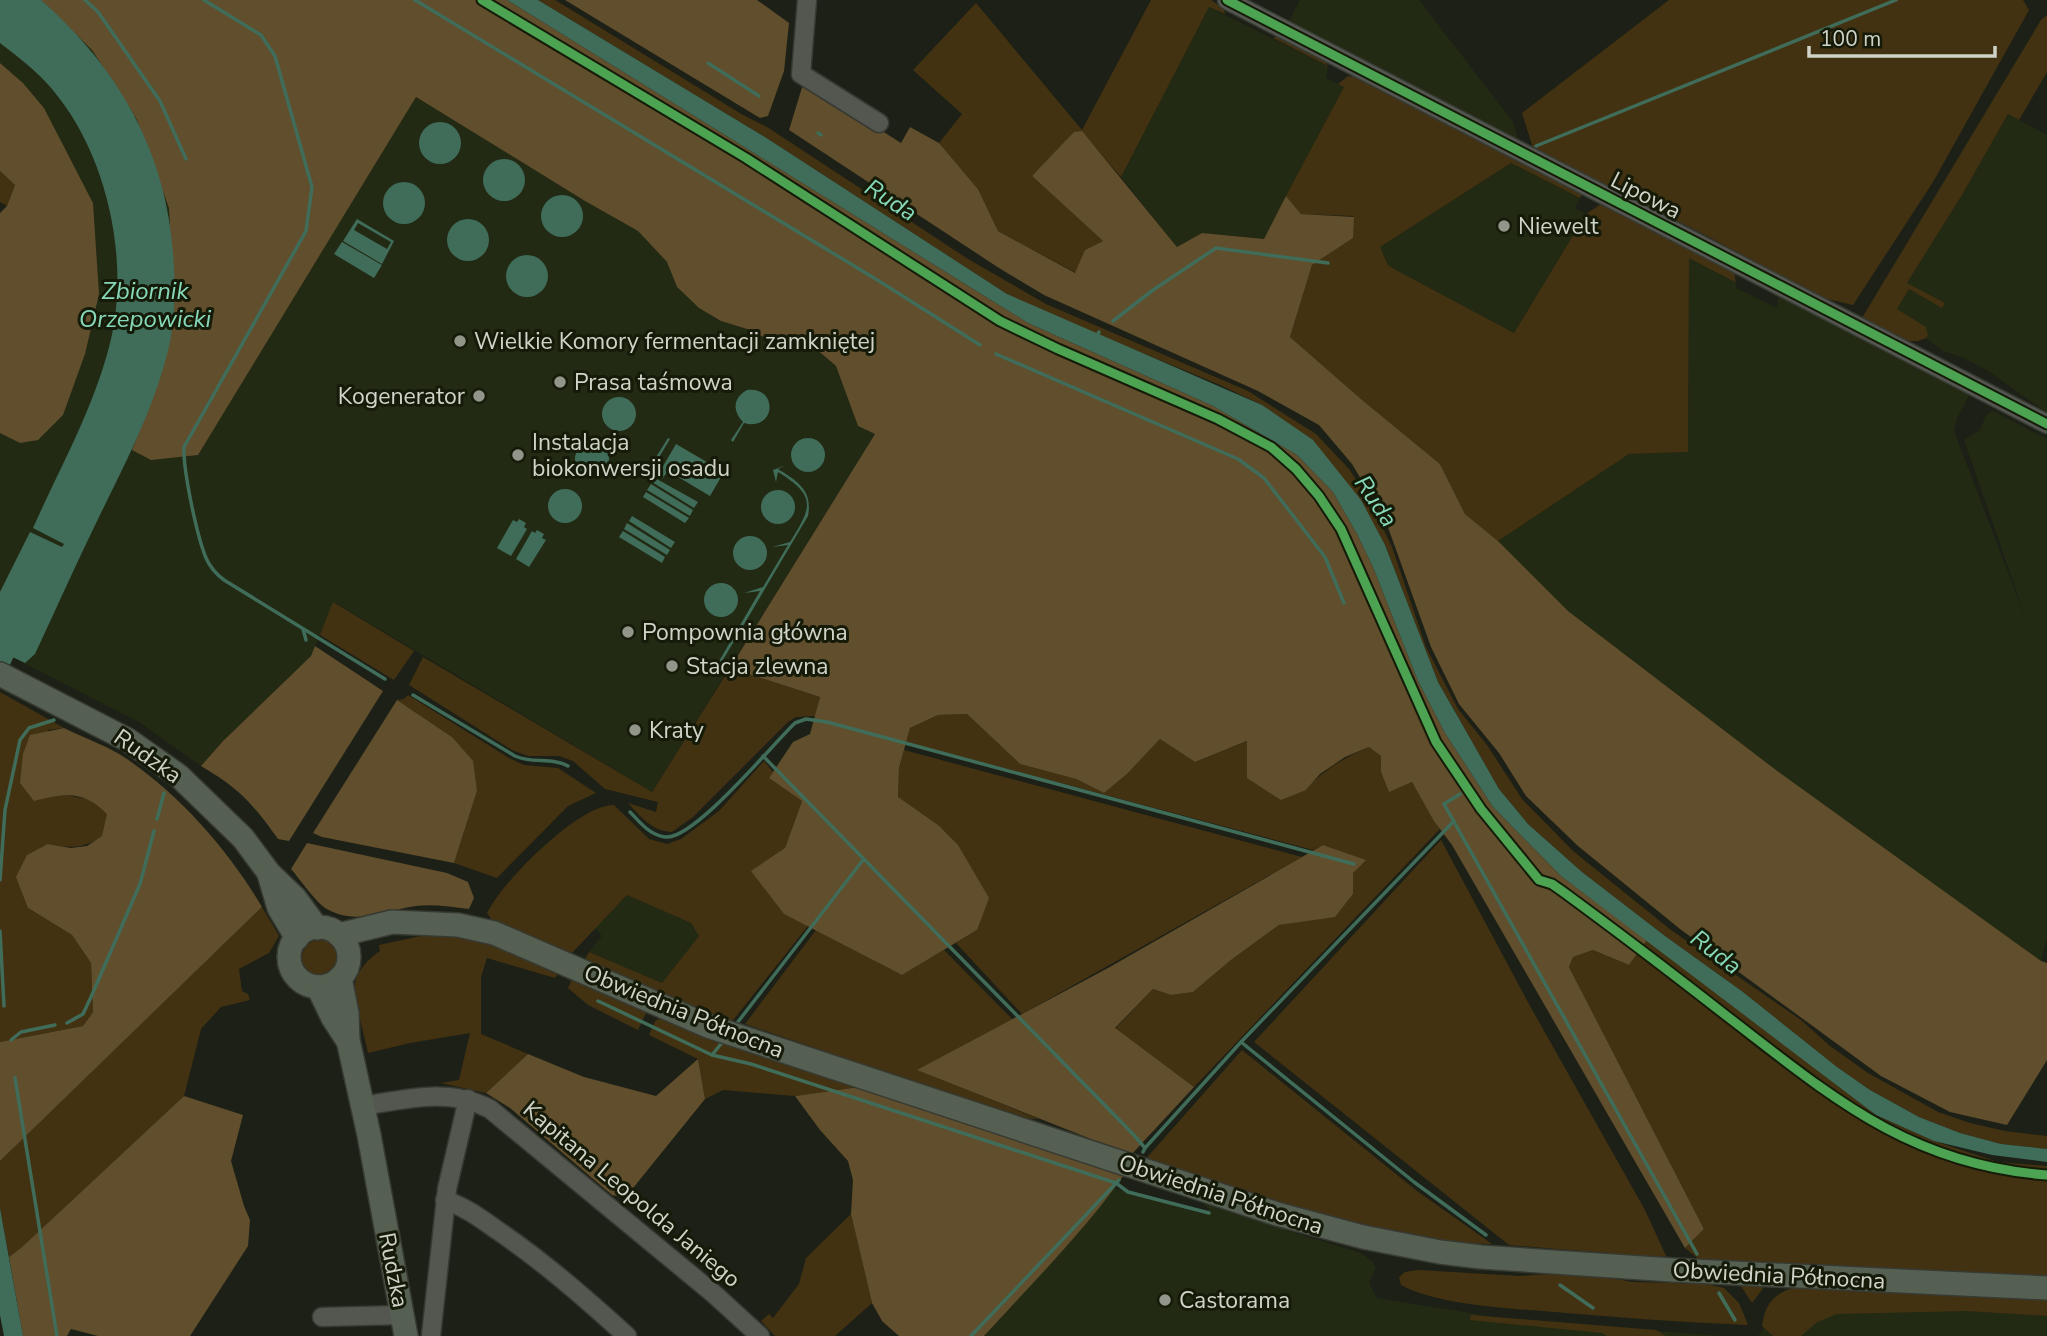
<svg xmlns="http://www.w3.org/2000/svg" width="2047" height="1336" viewBox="0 0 2047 1336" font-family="'Nunito Sans',sans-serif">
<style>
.built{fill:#222a13}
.green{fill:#433211}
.forest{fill:#604e2c}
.water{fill:#406c5a;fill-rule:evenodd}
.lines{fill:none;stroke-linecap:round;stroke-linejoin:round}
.stream{stroke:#406c5a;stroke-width:3.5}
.river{stroke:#406c5a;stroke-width:23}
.minor-casing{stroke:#373a32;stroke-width:21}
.major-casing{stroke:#373a32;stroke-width:26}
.minor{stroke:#545750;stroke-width:18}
.major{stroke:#566052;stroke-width:23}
.cycleway-casing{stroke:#151b08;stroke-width:13}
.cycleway{stroke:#4ca352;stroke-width:9}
.poi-dot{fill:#91958a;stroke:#151b08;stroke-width:2.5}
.labels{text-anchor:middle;stroke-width:6;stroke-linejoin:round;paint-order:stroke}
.street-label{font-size:23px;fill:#d0d4c8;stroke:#151b08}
.poi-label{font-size:23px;fill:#d0d4c8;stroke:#151b08;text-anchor:start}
.water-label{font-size:24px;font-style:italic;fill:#87d8b9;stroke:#151b08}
</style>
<rect width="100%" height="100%" fill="#1d2016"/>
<g class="built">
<path d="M 0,0 L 109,0 L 197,111 L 197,454 L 416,97 L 585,201 L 638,231 L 667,262 L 677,287 L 699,308 L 721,321 L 747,329 L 774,342 L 801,337 L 836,366 L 858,426 L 875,434 L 652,792 L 334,602 L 311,656 L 223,741 L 201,766 L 139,722 L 0,651 L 0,433 L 20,442 L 93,203 L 44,108 L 23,83 L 0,63 Z"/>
<path d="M 1300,0 L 1419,0 L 1513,122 L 1518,139 L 1289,21 Z"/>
<path d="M 1209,7 L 1328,66 L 1326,78 L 1344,87 L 1264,239 L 1202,233 L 1177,247 L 1121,177 Z"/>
<path d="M 2008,114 L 2047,135 L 2047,413 L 1990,372 L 1962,357 L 1943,351 L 1925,338 L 1928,336 L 1897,309 L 1909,289 L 1942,307 L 1945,303 L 1907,283 L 1962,195 Z"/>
<path d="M 1511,163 L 1580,198 L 1575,208 L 1586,214 L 1514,333 L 1394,269 L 1388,265 L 1380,247 Z"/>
<path d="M 1689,257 L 1735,282 L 1736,288 L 1777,308 L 1779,291 L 1971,392 L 1957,418 L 1954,431 L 2027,622 L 1964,440 L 1980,430 L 1986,415 L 1993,411 L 2047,439 L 2047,936 L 2041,962 L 1776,770 L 1568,611 L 1498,541 L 1629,454 L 1688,452 Z"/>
<path d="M 627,895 L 691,923 L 699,936 L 662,983 L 589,952 L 602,936 L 595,928 Z"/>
<path d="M 1114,1188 L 1203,1214 L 1209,1209 L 1204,1205 L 1208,1197 L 1292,1232 L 1361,1253 L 1373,1262 L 1376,1268 L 1369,1283 L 1377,1298 L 1513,1320 L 1722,1336 L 984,1336 Z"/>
<path d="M 1784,1299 L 2047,1316 L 2047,1336 L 1758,1336 Z"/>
</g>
<g class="green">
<path d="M 538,0 L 555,0 L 743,115 L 767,127 L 968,259 L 1046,304 L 1248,391 L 1316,434 L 1349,469 L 1371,503 L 1392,547 L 1426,647 L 1458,709 L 1487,745 L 1522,799 L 1573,851 L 1671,930 L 1801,1020 L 1830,1046 L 1868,1073 L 1938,1112 L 1970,1123 L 2005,1131 L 2047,1136 L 2047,1149 L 2001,1144 L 1960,1133 L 1919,1117 L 1870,1090 L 1837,1067 L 1743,992 L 1665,936 L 1582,872 L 1528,824 L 1499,789 L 1438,682 L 1385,545 L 1287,424 L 1262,405 L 1220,385 L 1060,319 L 1007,294 L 768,139 Z"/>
<path d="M 1151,0 L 1211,0 L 1224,9 L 1225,14 L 1209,7 L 1121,177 L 1081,131 L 1032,176 L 1103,241 L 1085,250 L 1076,273 L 998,231 L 978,189 L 939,143 L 962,114 L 913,70 L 976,3 L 1082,130 Z"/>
<path d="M 1669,0 L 2023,0 L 2029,10 L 1933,182 L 1853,305 L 1819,297 L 1711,238 L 1533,148 L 1522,113 Z"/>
<path d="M 2047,15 L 2047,72 L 2019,120 L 2008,114 L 1962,195 L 1907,283 L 1945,303 L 1942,308 L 1909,289 L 1897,309 L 1926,327 L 1928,336 C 1910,352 1879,327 1862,318 L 2041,20 Z"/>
<path d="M 1278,36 L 1284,37 L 1322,57 L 1328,66 L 1273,38 Z"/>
<path d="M 1348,76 L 1363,79 L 1582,194 L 1580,198 L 1511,163 L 1380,247 L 1388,265 L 1394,269 L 1514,333 L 1586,214 L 1604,202 L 1734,269 L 1736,287 L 1735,282 L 1689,258 L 1688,452 L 1629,454 L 1498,541 L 1465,514 L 1440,464 L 1361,399 L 1290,337 L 1312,265 L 1353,238 L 1353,216 L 1301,214 L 1286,196 L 1344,87 L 1338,84 Z"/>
<path d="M 0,171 L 15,185 L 7,206 L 0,202 Z"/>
<path d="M 333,602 L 414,651 L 394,680 L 320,635 Z"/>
<path d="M 423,657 L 652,792 L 730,668 L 820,697 L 815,716 L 796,717 L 788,722 L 693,817 L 672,832 C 652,831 641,817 628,803 L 656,812 L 658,802 L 605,789 L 573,761 L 559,756 L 528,756 L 512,750 L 409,685 Z"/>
<path d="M 0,692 L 64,728 L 48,730 L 60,794 L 93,800 L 108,814 L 102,837 C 81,849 72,848 48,844 L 28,908 L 72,935 L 91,963 L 93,1012 L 83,1026 L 0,1042 Z"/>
<path d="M 408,695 L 509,758 L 524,765 L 558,768 L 596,793 L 568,806 L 497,878 L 454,863 L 477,791 L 452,737 L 397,700 L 404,699 Z"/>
<path d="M 967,714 L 1020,764 L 1076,779 L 1104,793 L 1127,774 L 1160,739 L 1195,762 L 1248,741 L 1306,790 C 1324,769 1344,758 1369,747 L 1381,756 L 1381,772 L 1389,791 L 1412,782 L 1440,829 L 1194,1087 L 1115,1029 L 1153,989 L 1171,995 L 1193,992 L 1231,960 L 1279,925 L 1335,916 L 1353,894 L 1353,873 L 1365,860 L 1323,845 L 1313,850 L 906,742 L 910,728 L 938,715 Z"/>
<path d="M 904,750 L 1302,857 L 1022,1014 L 956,943 L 977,930 L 898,797 L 899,768 Z"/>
<path d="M 764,761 L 773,772 L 769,778 L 802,801 L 785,848 L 784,914 L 808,926 L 730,1024 L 660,998 L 585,959 L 589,952 L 662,983 L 699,936 L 691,923 L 627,895 L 571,954 L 495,924 L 487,913 C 502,882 579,804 614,805 L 649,839 L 667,844 L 681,839 L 719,811 Z"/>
<path d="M 1441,840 L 1530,1006 L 1645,1210 L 1667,1258 L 1509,1245 L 1254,1042 Z"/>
<path d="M 262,907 L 279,936 L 269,953 L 239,969 L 242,991 L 248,994 L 250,1000 L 221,1007 L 201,1029 L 184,1096 L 22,1247 L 9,1257 L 0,1208 L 0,1161 Z"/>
<path d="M 816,930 L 902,975 L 944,950 L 1012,1019 L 918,1070 L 1039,1119 L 1019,1118 L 745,1024 Z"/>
<path d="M 430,934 L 456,935 L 494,941 L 561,970 L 555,978 L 487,958 L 481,977 L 481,1034 L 528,1054 L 486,1093 L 441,1083 L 459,1080 L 470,1033 L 410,1043 L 368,1053 C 365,1037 354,1001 355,987 C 355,972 369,958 380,951 L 379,945 Z"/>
<circle cx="320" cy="958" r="18"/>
<path d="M 1647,940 L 1876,1115 L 1934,1141 L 1998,1162 L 2047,1166 L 2047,1277 L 1701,1261 L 1685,1248 L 1704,1229 L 1569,967 L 1573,957 L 1593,950 L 1629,965 Z"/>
<path d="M 573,977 L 647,1011 L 638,1030 L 588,1005 L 568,988 Z"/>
<path d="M 661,1018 L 859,1087 L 795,1096 L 723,1090 L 705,1099 L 698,1059 L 649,1035 L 655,1021 Z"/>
<path d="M 1242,1050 L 1417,1191 L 1492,1244 L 1443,1243 L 1306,1213 L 1143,1162 Z"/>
<path d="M 851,1214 L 872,1303 L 835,1336 L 775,1336 L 761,1321 L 769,1314 L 773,1318 L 799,1284 L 806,1258 Z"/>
<path d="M 1418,1270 L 1520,1276 L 1564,1273 L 1597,1275 L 1632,1282 L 1706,1284 L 1724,1288 L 1739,1303 L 1748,1325 C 1679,1322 1611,1317 1543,1311 C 1503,1308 1436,1304 1401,1285 L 1399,1277 L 1405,1272 Z"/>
<path d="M 1739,1283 L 1767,1283 L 1752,1303 Z"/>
<path d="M 1794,1288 L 2047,1296 L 2047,1316 L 1966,1311 L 1837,1314 L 1817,1322 L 1801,1336 L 1773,1336 L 1762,1326 C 1765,1305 1773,1293 1794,1288 Z"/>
<path d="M 1471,1315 L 1656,1330 L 1666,1336 L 1607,1336 L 1602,1333 L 1470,1320 Z"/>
</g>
<g class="forest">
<path d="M 41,0 L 507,0 L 1028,323 L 1213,406 L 1297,455 L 1333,492 L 1357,534 L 1373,567 L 1418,681 L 1445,733 L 1493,807 L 1561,876 L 1647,940 L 1629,965 L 1593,950 L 1573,957 L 1569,967 L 1704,1229 L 1685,1248 L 1452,845 L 1434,821 L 1412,782 L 1389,792 L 1381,772 L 1381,756 L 1369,747 L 1345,757 L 1320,774 L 1306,790 L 1281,800 L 1247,778 L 1247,741 L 1195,762 L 1160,739 L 1127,774 L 1104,793 L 1076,779 L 1020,764 L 967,714 L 938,715 L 910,728 L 899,768 L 898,797 L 938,825 L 958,845 L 989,898 L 977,930 L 902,975 L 784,914 L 751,871 L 785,848 L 802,801 L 769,778 L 793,742 L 810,734 L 820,697 L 730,668 L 875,434 L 858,426 L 836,366 L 802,337 L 774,342 L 747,329 L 721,321 L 699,308 L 677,287 L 667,262 L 638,231 L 585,201 L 416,97 L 198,455 L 151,460 L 132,450 L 161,374 L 171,334 L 174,307 L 169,208 L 137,120 L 123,97 L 92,50 Z"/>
<path d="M 565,0 L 757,0 L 789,23 L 784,71 L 768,116 L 760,118 Z"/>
<path d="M 0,63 L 23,83 L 44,108 L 93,203 L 99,294 L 85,354 L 63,415 L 38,440 L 20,443 L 0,433 L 0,213 L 7,206 L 15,185 L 0,171 Z"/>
<path d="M 804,81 L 901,143 L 910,127 L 939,143 L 978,189 L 998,231 L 1075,273 L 1085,250 L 1103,241 L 1032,176 L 1074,132 L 1082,131 L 1177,247 L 1202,233 L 1264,239 L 1286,196 L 1301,214 L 1354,217 L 1353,238 L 1312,265 L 1290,337 L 1361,399 L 1440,464 L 1465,514 L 1498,541 L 1568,611 L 1776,770 L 2041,961 L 2047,963 L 2047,1060 L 2007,1125 L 1950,1112 L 1881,1076 L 1680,929 L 1578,846 L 1526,796 L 1499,753 L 1459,704 L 1431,647 L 1385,519 L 1352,464 L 1319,425 L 1258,391 L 1044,295 L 999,268 L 789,130 Z"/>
<path d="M 315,646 L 383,691 L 289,841 L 278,839 C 252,803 240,789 201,766 L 223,741 L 311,656 Z"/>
<path d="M 397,700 L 452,737 L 473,761 L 477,791 L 454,863 L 322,837 L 313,833 Z"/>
<path d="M 64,728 C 84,738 108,746 127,759 C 181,796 229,851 262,907 L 0,1161 L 0,1042 L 83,1026 L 93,1012 L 91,963 L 72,935 L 28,908 L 16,877 L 27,855 L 48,844 L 71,848 L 87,846 L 102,836 L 107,814 C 84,790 64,793 34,801 L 20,783 L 23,754 L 30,735 Z"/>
<path d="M 307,843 L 447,873 L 468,882 L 474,898 L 469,909 C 451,907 434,904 416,906 C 385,910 357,926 327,909 C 316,903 300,879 291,869 Z"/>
<path d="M 1323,845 L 1366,860 L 1353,873 L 1353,894 L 1335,917 L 1279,925 L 1231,960 L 1193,992 L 1171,995 L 1153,989 L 1115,1028 L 1194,1087 L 1131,1155 L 917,1070 L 1108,968 Z"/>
<path d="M 528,1054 L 584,1077 L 656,1096 L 698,1059 L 705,1099 L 625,1198 L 612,1195 L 510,1108 L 486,1093 Z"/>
<path d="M 859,1087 L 1126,1172 C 1085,1231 1032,1283 984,1336 L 899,1336 L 882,1321 L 872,1303 L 851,1214 L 853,1180 L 848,1161 L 820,1130 L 795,1096 Z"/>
<path d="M 184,1096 L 243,1115 L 231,1161 L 244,1206 L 250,1220 L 248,1246 L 190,1336 L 98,1336 L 71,1329 L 67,1336 L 23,1336 L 9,1257 L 22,1247 Z"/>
</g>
<g class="water">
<path d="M 0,0 L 41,0 C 122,71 170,159 174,268 C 175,292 175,318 170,342 C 156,405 126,462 98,519 C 76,564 56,609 35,654 L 25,663 L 0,651 L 0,592 L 30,532 L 62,547 L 64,544 L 33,528 C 59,470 91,413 108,351 C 132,267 109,156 52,89 C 37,71 18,57 0,43 Z"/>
<path d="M 507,0 L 538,0 L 768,139 L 1007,294 L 1262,405 L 1313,440 L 1361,500 L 1385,545 L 1438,682 L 1499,789 L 1528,824 L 1582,872 L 1665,936 L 1743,992 L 1837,1067 L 1870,1090 L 1919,1117 L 1960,1133 L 2001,1144 L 2047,1149 L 2047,1162 L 1992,1155 L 1934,1141 L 1876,1115 L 1561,876 L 1493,807 L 1445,733 L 1418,681 L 1373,567 L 1357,534 L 1333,492 L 1297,455 L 1213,406 L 1028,323 Z"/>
<circle cx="440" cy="143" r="21"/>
<circle cx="504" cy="180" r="21"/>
<circle cx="404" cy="203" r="21"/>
<circle cx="562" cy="216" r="21"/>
<circle cx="468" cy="240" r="21"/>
<path d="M 357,219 L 394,241 L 382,264 L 343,241 ZM 358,223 L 391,242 L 387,249 L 354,230 Z"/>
<path d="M 342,242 L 382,265 L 374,278 L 334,254 Z"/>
<circle cx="527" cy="276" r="21"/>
<path d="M 747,390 C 779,386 776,432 744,423 L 733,442 L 731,440 L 743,422 C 732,411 733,398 747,390 Z"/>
<circle cx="619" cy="414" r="17"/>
<circle cx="808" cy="455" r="17"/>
<path d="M 668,438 L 670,439 L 655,464 L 662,468 L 676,444 L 724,472 L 710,496 L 668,471 L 662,479 L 648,470 Z"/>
<circle cx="592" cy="459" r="17"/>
<path d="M 786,465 L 778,469 C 797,481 813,490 808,516 L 717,670 L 715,668 L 760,591 L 744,593 L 763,587 L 788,545 L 772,547 L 790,542 C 812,507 817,496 778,472 L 776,482 L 773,470 Z"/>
<path d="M 655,478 L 698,502 L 694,508 L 652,482 Z"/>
<path d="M 651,484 L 693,510 L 690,516 L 647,490 Z"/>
<circle cx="565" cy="506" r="17"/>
<circle cx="778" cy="507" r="17"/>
<path d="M 646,492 L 689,518 L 685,523 L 643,497 Z"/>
<path d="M 632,516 L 675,542 L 671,548 L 629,521 Z"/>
<path d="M 519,519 L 526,523 L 524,527 L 527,529 L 511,556 L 497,548 L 513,520 L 517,522 Z"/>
<path d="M 627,523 L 670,550 L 667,555 L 624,529 Z"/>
<path d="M 537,530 L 544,534 L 542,538 L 546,540 L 529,567 L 516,559 L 532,531 L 535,533 Z"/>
<path d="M 623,531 L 665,557 L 662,563 L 619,537 Z"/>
<circle cx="750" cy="553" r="17"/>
<circle cx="721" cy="600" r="17"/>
<path d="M 0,1208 L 23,1336 L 4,1336 L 0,1315 Z"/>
</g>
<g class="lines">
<g class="stream">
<path d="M 85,0 L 98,12 L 160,101 L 186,159"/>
<path d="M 204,0 L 261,35 L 275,56 L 312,187 L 306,231 L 184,447 C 183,471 197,536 206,558 C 210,567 216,574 224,580 L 385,679"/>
<path d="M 415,0 L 879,281 L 980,345"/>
<path d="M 708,63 L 759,96"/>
<path d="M 818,133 L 821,135"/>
<path d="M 1536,146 L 1896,0"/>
<path d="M 1113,321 L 1153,290 L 1216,248 L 1328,263"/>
<path d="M 1097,335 L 1099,332"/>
<path d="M 996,354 L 1238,459 L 1264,478 L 1325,557 L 1344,603"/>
<path d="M 303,629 L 306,640"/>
<path d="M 413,695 L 515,756 C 532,764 552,757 568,766"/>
<path d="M 763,756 L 1133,1134 L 1145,1148 L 1143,1152"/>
<path d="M 1460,794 L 1444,804 L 1697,1254"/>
<path d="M 630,812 C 640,822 649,835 665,837 C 693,841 771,746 795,723 L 806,719 L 827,722 L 1354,864"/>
<path d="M 157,819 L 164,793"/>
<path d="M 0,880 L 5,810 L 20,740 L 29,728 L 54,720"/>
<path d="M 0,931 L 4,1006"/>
<path d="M 598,1001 L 712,1055 L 751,1064 L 1116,1183 L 1128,1192 L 1209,1213"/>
<path d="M 67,1023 L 83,1014 L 91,997 L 140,884 L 154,831"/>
<path d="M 734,1027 L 863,860"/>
<path d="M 11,1040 L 21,1032 L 55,1025"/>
<path d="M 1241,1042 L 1414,1182 L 1486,1235"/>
<path d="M 712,1055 L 725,1039"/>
<path d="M 15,1078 L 57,1336"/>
<path d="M 1145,1148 L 1241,1042 L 1454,821"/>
<path d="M 1560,1285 L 1593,1308"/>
<path d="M 1719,1293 L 1735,1320"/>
<path d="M 971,1336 L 1119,1180"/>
</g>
<path class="river" d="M 0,659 L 16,624"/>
<defs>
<g id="minor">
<path d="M 807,0 L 801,74 L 879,123"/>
<path d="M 1227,0 L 2047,424"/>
<path d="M 363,1106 C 406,1099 450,1087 490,1109 L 714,1294 L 760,1336"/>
<path d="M 445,1200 C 465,1207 480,1218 497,1230 C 544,1262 585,1298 627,1336"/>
<path d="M 322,1317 L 402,1315"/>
<path d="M 431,1336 L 447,1189 L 468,1099"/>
</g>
<g id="major">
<path d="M 0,674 L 128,740 L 179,776 L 243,838 L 269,873 L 295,898 L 317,928"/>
<path d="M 269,874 L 279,908 L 297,938"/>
<circle cx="319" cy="957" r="30"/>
<path d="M 339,935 L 392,922 L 458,925 L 494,933 L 708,1026 L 1277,1214 L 1363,1237 L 1440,1252 L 1481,1257 L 1672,1270 L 2047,1288"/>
<path d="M 340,978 L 347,1013 L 348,1040 L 369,1135 L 406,1336"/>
<path d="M 318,987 L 333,1018 L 346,1038"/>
</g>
</defs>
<use href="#minor" class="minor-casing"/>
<use href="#major" class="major-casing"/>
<use href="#minor" class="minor"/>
<use href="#major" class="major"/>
<defs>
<g id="cycleway">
<path d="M 482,0 L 746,158 L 1000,321 L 1058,349 L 1218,419 L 1271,447 L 1296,469 L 1319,496 L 1341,529 L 1436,742 L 1481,809 L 1539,880 L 1552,884 L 1562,891 C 1618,932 1673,974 1728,1017 C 1832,1097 1910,1165 2047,1175"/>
<path d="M 1227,0 L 2047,424"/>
</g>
</defs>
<use href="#cycleway" class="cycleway-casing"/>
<use href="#cycleway" class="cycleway"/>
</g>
<g class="poi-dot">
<circle cx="1504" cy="226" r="7"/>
<circle cx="460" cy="341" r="7"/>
<circle cx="560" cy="382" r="7"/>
<circle cx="479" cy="396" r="7"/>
<circle cx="518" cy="455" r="7"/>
<circle cx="628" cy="632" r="7"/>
<circle cx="672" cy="666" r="7"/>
<circle cx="635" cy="730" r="7"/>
<circle cx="1165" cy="1300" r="7"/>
</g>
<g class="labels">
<g class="street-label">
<text transform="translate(1646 195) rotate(27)" y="8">Lipowa</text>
<text transform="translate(148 756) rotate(35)" y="8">Rudzka</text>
<text transform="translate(684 1011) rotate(22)" y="8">Obwiednia Północna</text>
<text transform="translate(632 1194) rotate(40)" y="8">Kapitana Leopolda Janiego</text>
<text transform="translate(1221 1194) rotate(18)" y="8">Obwiednia Północna</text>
<text transform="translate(394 1270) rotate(79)" y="8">Rudzka</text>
<text transform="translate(1779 1275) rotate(3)" y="8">Obwiednia Północna</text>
</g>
<g class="poi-label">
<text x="1518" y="234">Niewelt</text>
<text x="474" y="349">Wielkie Komory fermentacji zamkniętej</text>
<text x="574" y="390">Prasa taśmowa</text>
<text x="465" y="404" text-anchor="end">Kogenerator</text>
<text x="532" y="450">Instalacja<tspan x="532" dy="26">biokonwersji osadu</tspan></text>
<text x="642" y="640">Pompownia główna</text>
<text x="686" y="674">Stacja zlewna</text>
<text x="649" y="738">Kraty</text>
<text x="1179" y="1308">Castorama</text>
</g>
<g class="water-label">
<text transform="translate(891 200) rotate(33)" y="8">Ruda</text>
<text x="145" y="299">Zbiornik<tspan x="145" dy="28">Orzepowicki</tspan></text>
<text transform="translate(1376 501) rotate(56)" y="8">Ruda</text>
<text transform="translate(1716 952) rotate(37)" y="8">Ruda</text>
</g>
</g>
<path d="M1809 46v10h186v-10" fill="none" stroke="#d0d4c8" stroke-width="3.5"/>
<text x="1820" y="46" font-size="21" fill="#d0d4c8" stroke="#151b08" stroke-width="5" paint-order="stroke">100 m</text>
</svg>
